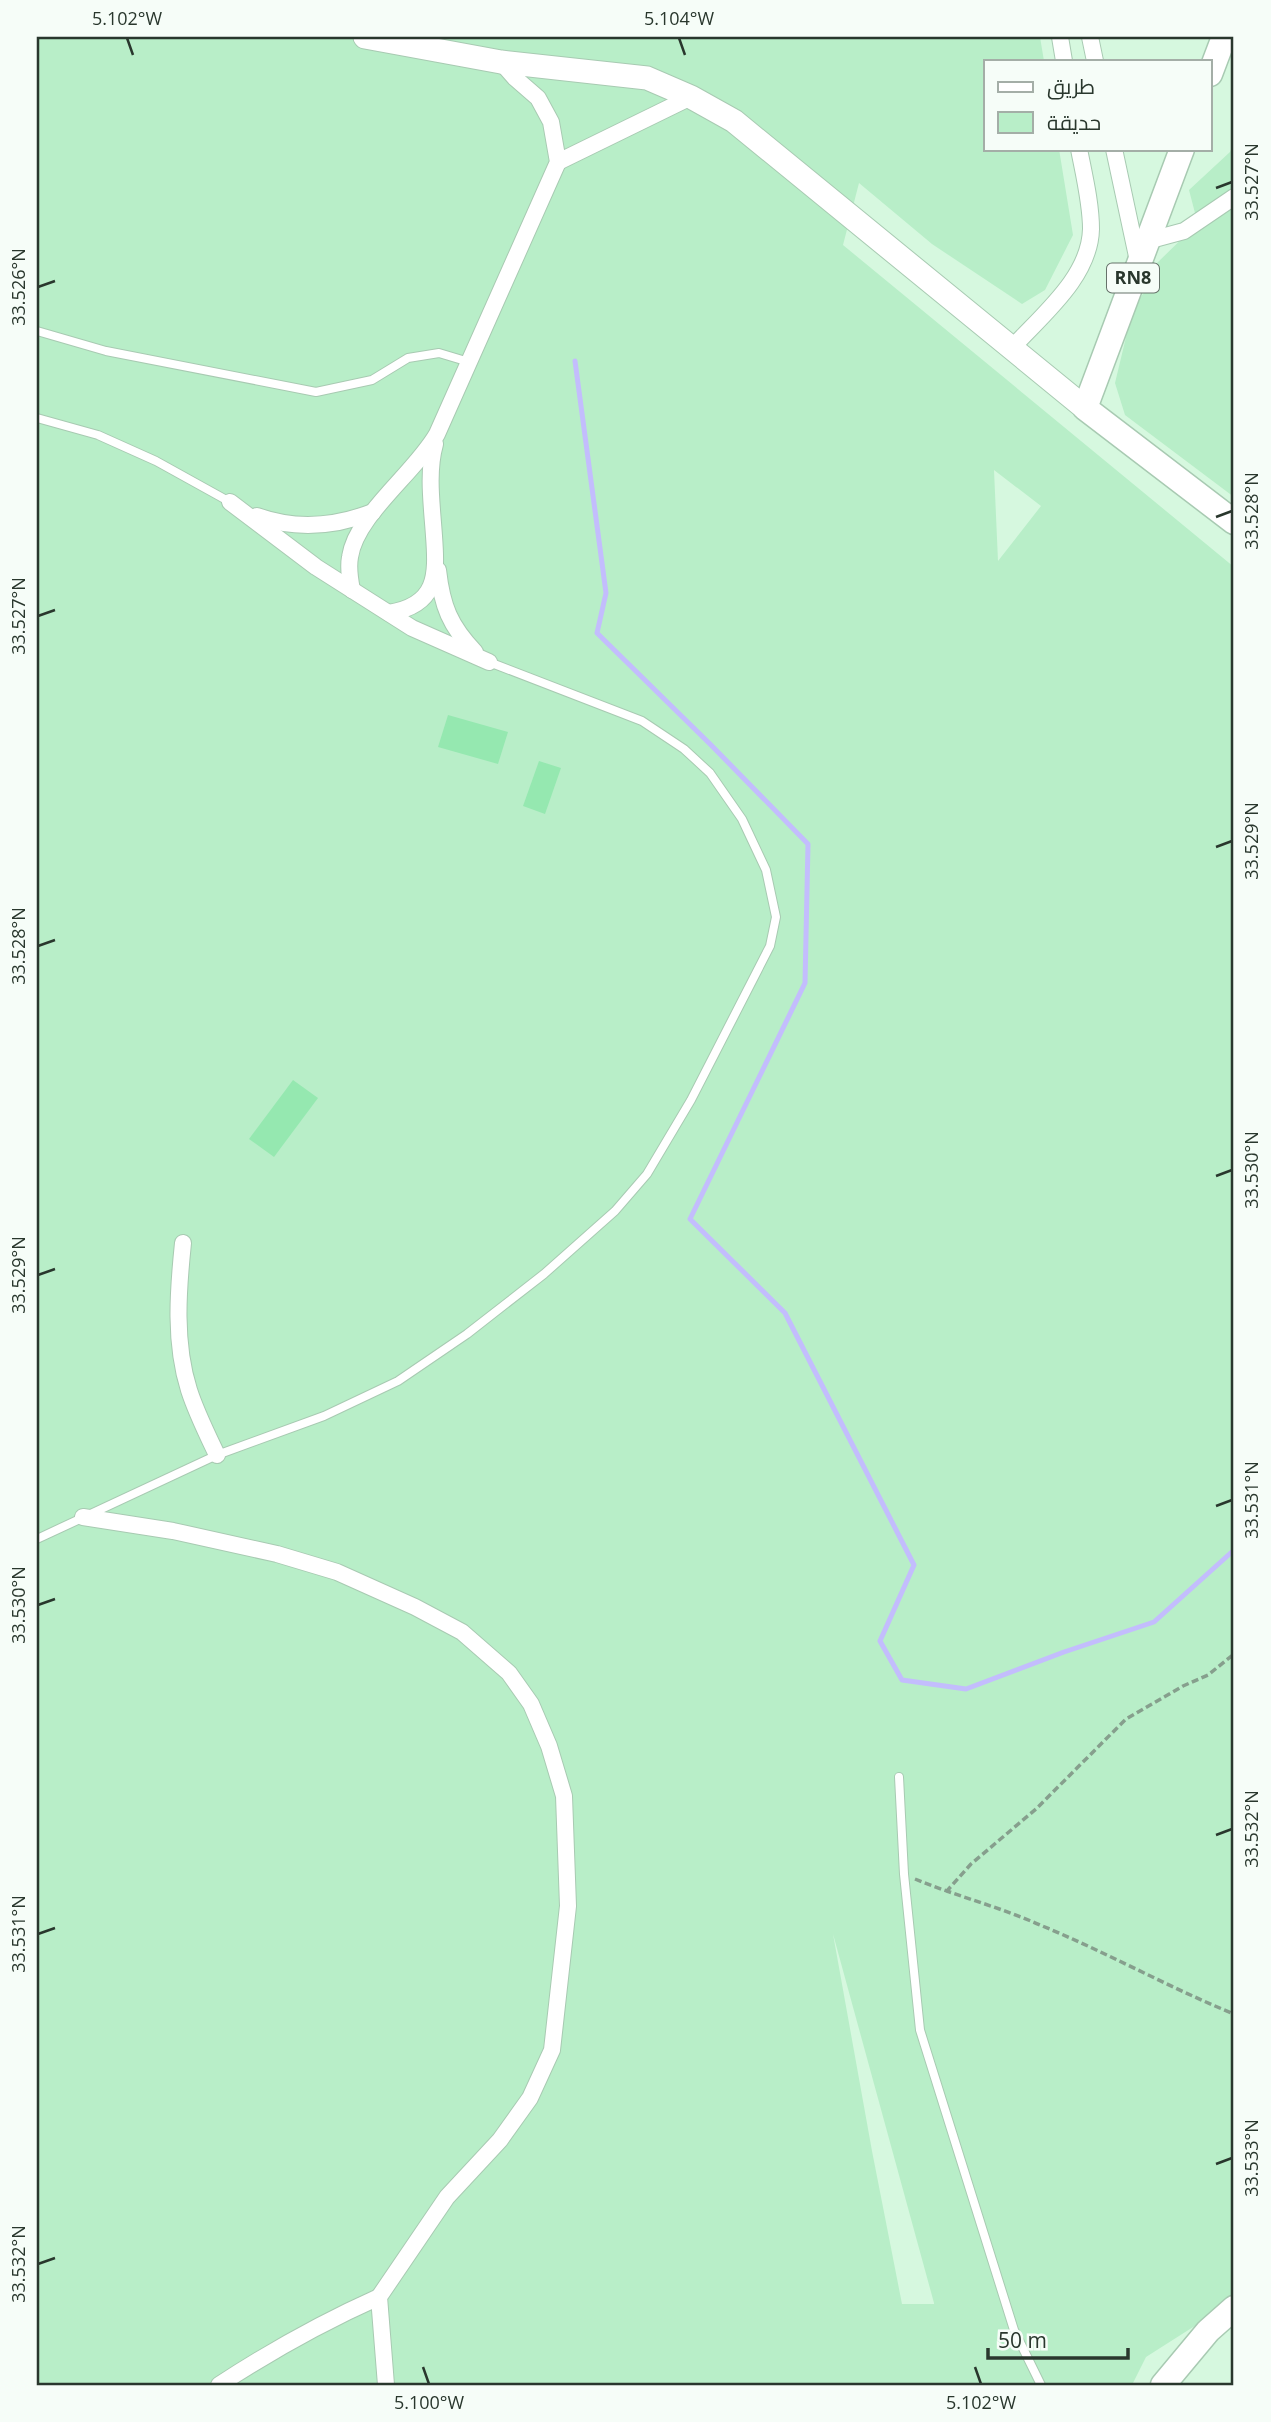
<svg xmlns="http://www.w3.org/2000/svg" width="1271" height="2422" viewBox="0 0 1271 2422" font-family="'Open Sans',Cairo,sans-serif">
<style>
.green{fill:#b8eec8;fill-rule:evenodd}
.lines{fill:none;stroke-linecap:round;stroke-linejoin:round}
.stream{stroke:#c3bdfd;stroke-width:5}
.building{fill:#95e8b0}
.lane-casing{stroke:#a8cab2;stroke-width:10}
.street-casing{stroke:#a8cab2;stroke-width:18}
.secondary-casing{stroke:#a8cab2;stroke-width:25}
.primary-casing{stroke:#a8cab2;stroke-width:27}
.path{stroke:#869f8d;stroke-width:3.5;stroke-dasharray:7 3.5;stroke-linecap:butt}
.lane{stroke:#fff;stroke-width:8}
.street{stroke:#fff;stroke-width:16}
.secondary{stroke:#fff;stroke-width:23}
.primary{stroke:#fff;stroke-width:24}
.ticks{fill:none;stroke:#29372d;stroke-width:2.5}
.labels{text-anchor:middle;stroke-width:5;stroke-linejoin:round;paint-order:stroke}
.shield{fill:#f6fdf8;stroke:#66726a;stroke-width:2}
.shield-label{font-size:18px;font-weight:bold;fill:#29372d}
.neatline{fill:none;stroke:#29372d;stroke-width:2.5}
.ticks-label{font-size:18px;text-anchor:middle;fill:#29372d}
</style>
<rect width="100%" height="100%" fill="#d6f8df"/>
<g class="green">
<path d="M 37,37 L 1040,37 L 1044,61 L 986,61 L 986,149 L 1059,149 L 1073,235 L 1045,290 L 1022,304 L 932,244 L 859,183 L 843,245 L 1234,567 L 1234,2301 L 1146,2357 L 1132,2385 L 37,2385 ZM 994,470 L 1041,506 L 998,561 ZM 833,1934 L 934,2303 L 934,2304 L 902,2304 L 872,2151 Z"/>
<path d="M 1234,141 L 1234,497 L 1125,415 L 1115,383 L 1133,308 L 1155,277 L 1156,264 L 1194,227 L 1195,213 L 1189,190 L 1230,152 Z"/>
</g>
<g class="lines">
<path class="stream" d="M 575,361 L 606,593 L 597,633 L 711,745 L 808,844 L 805,983 L 690,1219 L 785,1313 L 914,1565 L 880,1641 L 902,1680 L 966,1689 L 1064,1652 L 1154,1622 L 1234,1550"/>
</g>
<g class="building">
<path d="M 448,715 L 508,732 L 498,764 L 438,747 Z"/>
<path d="M 539,761 L 561,768 L 545,814 L 523,806 Z"/>
<path d="M 293,1080 L 318,1098 L 274,1157 L 249,1139 Z"/>
</g>
<g class="lines">
<defs>
<g id="lane">
<path d="M 37,331 L 106,351 L 316,392 L 372,380 L 408,358 L 439,353 L 469,362"/>
<path d="M 37,418 L 98,435 L 156,461 L 230,502"/>
<path d="M 37,1539 L 217,1455 L 324,1416 L 398,1381 L 467,1334 L 544,1274 L 615,1211 L 647,1174 L 691,1100 L 770,946 L 776,917 L 766,870 L 742,819 L 710,773 L 684,749 L 642,721 L 489,662"/>
<path d="M 899,1777 L 904,1874 L 920,2030 L 1014,2330 L 1041,2385"/>
</g>
<g id="street">
<path d="M 1060,37 L 1064,61"/>
<path d="M 1090,37 L 1095,61"/>
<path d="M 1114,149 L 1138,261"/>
<path d="M 558,162 L 691,97"/>
<path d="M 1147,241 L 1184,231 L 1234,197"/>
<path d="M 1012,348 C 1042,315 1090,277 1091,229 C 1091,203 1084,175 1079,149"/>
<path d="M 230,502 L 316,567 L 412,628 L 489,662"/>
<path d="M 257,516 C 296,530 334,527 373,512"/>
<path d="M 438,570 C 442,606 450,626 475,652"/>
<path d="M 352,590 C 350,580 348,568 350,557 C 356,515 415,473 437,434 L 558,162 L 551,122 L 538,98 L 515,78 L 501,62"/>
<path d="M 389,613 C 437,605 437,576 434,536 C 432,506 427,472 435,444"/>
<path d="M 183,1243 C 178,1291 174,1343 189,1390 C 196,1412 207,1434 217,1455"/>
<path d="M 83,1517 L 173,1531 L 277,1554 L 337,1572 L 415,1607 L 462,1632 L 509,1673 L 531,1704 L 549,1746 L 564,1796 L 568,1906 L 552,2050 L 530,2098 L 500,2140 L 447,2197 L 379,2297 L 386,2385"/>
<path d="M 219,2385 C 271,2351 323,2322 379,2297"/>
</g>
<path id="secondary" d="M 365,37 L 501,62 L 647,78 L 691,97 L 734,121 L 1085,408"/>
<g id="primary">
<path d="M 1210,74 L 1224,37"/>
<path d="M 1182,149 L 1085,408 L 1234,522"/>
<path d="M 1163,2385 L 1208,2331 L 1234,2308"/>
</g>
</defs>
<use href="#lane" class="lane-casing"/>
<use href="#street" class="street-casing"/>
<use href="#secondary" class="secondary-casing"/>
<use href="#primary" class="primary-casing"/>
<g class="path">
<path d="M 915,1879 C 956,1896 1000,1907 1040,1925 C 1106,1952 1168,1987 1234,2014"/>
<path d="M 946,1892 L 971,1864 L 1036,1809 L 1126,1719 L 1183,1686 L 1208,1675 L 1234,1654"/>
</g>
<use href="#lane" class="lane"/>
<use href="#street" class="street"/>
<use href="#secondary" class="secondary"/>
<use href="#primary" class="primary"/>
</g>
<path class="ticks" d="M 127,38 L 133,55M 679,38 L 685,55M 1216,188 L 1232,182M 38,287 L 55,281M 1216,517 L 1232,511M 38,616 L 55,610M 1216,847 L 1232,841M 38,946 L 55,940M 1216,1176 L 1232,1170M 38,1275 L 55,1269M 1216,1506 L 1232,1500M 38,1605 L 55,1599M 1216,1835 L 1232,1829M 38,1934 L 55,1928M 1216,2164 L 1232,2158M 38,2264 L 55,2258M 423,2367 L 429,2384M 975,2367 L 981,2384"/>
<g class="labels">
<rect class="shield" x="1107" y="263.5" width="52" height="29" rx="5"/>
<g class="shield-label">
<text x="1133" y="284">RN8</text>
</g>
</g>
<rect width="1271" height="2422" fill="none" stroke="#f6fdf8" stroke-width="77"/>
<rect x="984" y="60" width="228" height="91" fill="#f6fdf8" stroke="#a4aea7" stroke-width="2"/>
<rect x="998" y="82" width="35" height="10" fill="#ffffff" stroke="#a4aea7" stroke-width="2"/>
<text x="1047" y="94" font-size="21" fill="#29372d">طريق</text>
<rect x="998" y="112" width="35" height="21" fill="#b8eec8" stroke="#a4aea7" stroke-width="2"/>
<text x="1047" y="130" font-size="21" fill="#29372d">حديقة</text>
<path d="M988 2348v10h140v-10" fill="none" stroke="#29372d" stroke-width="3.5"/>
<text x="998" y="2348" font-size="21" fill="#29372d" stroke="#f6fdf8" stroke-width="5" paint-order="stroke">50 m</text>
<rect x="38" y="38" width="1194" height="2346" class="neatline"/>
<g class="ticks-label">
<text x="127" y="25">5.102°W</text>
<text x="679" y="25">5.104°W</text>
<text transform="translate(1252 182) rotate(-90)" y="6">33.527°N</text>
<text transform="translate(19 287) rotate(-90)" y="6">33.526°N</text>
<text transform="translate(1252 511) rotate(-90)" y="6">33.528°N</text>
<text transform="translate(19 616) rotate(-90)" y="6">33.527°N</text>
<text transform="translate(1252 841) rotate(-90)" y="6">33.529°N</text>
<text transform="translate(19 946) rotate(-90)" y="6">33.528°N</text>
<text transform="translate(1252 1170) rotate(-90)" y="6">33.530°N</text>
<text transform="translate(19 1275) rotate(-90)" y="6">33.529°N</text>
<text transform="translate(1252 1500) rotate(-90)" y="6">33.531°N</text>
<text transform="translate(19 1605) rotate(-90)" y="6">33.530°N</text>
<text transform="translate(1252 1829) rotate(-90)" y="6">33.532°N</text>
<text transform="translate(19 1934) rotate(-90)" y="6">33.531°N</text>
<text transform="translate(1252 2158) rotate(-90)" y="6">33.533°N</text>
<text transform="translate(19 2264) rotate(-90)" y="6">33.532°N</text>
<text x="429" y="2409">5.100°W</text>
<text x="981" y="2409">5.102°W</text>
</g>
</svg>
